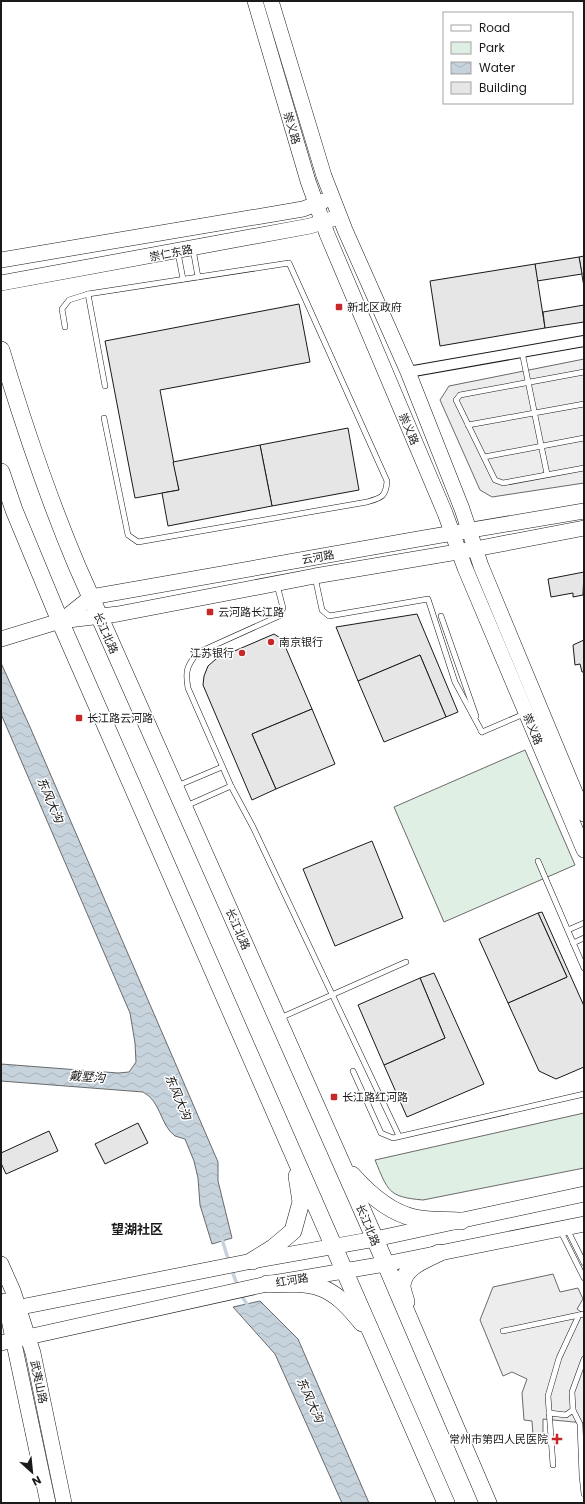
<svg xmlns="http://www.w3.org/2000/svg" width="585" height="1504" viewBox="0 0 585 1504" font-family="Poppins,'Noto Sans SC',sans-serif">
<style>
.park{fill:#e0efe3;stroke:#6a6a6a}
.parking{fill:#ededed;stroke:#6a6a6a}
.water{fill:url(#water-waves);stroke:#6a6a6a}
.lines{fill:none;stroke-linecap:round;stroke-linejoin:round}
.stream{stroke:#c6d2dc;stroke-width:3.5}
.building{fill:#e6e6e6;stroke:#1a1a1a}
.lane-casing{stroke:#1a1a1a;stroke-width:6}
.street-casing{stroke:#1a1a1a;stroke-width:12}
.secondary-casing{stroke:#1a1a1a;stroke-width:16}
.primary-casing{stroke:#1a1a1a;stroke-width:18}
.lane{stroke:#fff;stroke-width:5}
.street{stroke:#fff;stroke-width:10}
.secondary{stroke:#fff;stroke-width:15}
.primary{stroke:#fff;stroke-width:17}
.poi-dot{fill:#c62828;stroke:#fff;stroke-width:1.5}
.labels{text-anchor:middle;stroke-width:3;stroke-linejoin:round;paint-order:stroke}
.street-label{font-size:11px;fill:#1a1a1a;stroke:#fff}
.poi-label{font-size:11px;fill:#1a1a1a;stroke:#fff;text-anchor:start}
.water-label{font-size:12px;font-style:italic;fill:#1a1a1a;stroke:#fff}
.quarter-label{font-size:13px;font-weight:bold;fill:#1a1a1a;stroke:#fff}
</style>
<defs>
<pattern id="water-waves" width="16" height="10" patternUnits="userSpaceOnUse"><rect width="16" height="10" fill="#c6d2dc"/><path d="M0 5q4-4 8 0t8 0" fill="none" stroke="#aab4bc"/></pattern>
</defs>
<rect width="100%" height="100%" fill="#fff"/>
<g class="park">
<path d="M 525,750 L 575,865 L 444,922 L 394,807 Z"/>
<path d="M 584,1113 L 584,1168 L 423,1200 C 388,1197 388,1191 375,1160 Z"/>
</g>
<g class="parking">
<path d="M 584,359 L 584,483 L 492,497 L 480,490 L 440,400 L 449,386 Z"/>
<path d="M 553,1274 L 560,1292 L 578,1288 L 583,1299 L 577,1309 L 584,1314 L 584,1423 L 543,1419 L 543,1435 L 533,1435 L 532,1421 L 524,1420 L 522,1393 L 527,1379 L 512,1372 L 503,1376 L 480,1320 L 493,1287 Z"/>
</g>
<g class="water">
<path d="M 1,663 L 30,727 L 218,1162 L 218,1181 L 232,1238 L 212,1244 L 200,1205 L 198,1178 L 194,1161 L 185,1139 C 182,1138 178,1137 175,1136 C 160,1125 161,1101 143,1092 L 1,1081 L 1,1064 L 118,1073 L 129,1072 L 136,1062 L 135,1043 L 130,1013 L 1,714 Z"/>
<path d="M 260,1301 L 298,1339 L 369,1503 L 342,1503 L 275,1354 L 233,1307 Z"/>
</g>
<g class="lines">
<g class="stream">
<path d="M 221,1236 L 229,1262"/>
<path d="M 231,1268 L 238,1287"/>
<path d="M 240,1293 L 248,1306"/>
</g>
</g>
<g class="building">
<path d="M 584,256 L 584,287 L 579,257 Z"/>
<path d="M 579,257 L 582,274 L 537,281 L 535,264 Z"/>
<path d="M 535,264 L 545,328 L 440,346 L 430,281 Z"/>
<path d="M 299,304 L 310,362 L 160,390 L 179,490 L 135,498 L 105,341 Z"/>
<path d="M 584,305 L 584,322 L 545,328 L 543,312 Z"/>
<path d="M 348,428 L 359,490 L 272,506 L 260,445 Z"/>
<path d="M 260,445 L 272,506 L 168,526 L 162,493 L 179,490 L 173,462 Z"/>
<path d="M 584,572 L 583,595 L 573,597 L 573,593 L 551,597 L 548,579 Z"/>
<path d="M 417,614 L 458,712 L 446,717 L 420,655 L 358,681 L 336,627 Z"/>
<path d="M 274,634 L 282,639 L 312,709 L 252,734 L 276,789 L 252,800 L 203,685 L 204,676 L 208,666 L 216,659 Z"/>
<path d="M 584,640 L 584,672 L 582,672 L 580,664 L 575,665 L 573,645 Z"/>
<path d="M 420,655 L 446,717 L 384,742 L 358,681 Z"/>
<path d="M 312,709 L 335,764 L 276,789 L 252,734 Z"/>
<path d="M 372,841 L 403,918 L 335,946 L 303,869 Z"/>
<path d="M 542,912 L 584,1006 L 584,1067 L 556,1079 L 539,1071 L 508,1003 L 567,977 L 538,913 Z"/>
<path d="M 538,913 L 567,977 L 508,1003 L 479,939 Z"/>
<path d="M 434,973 L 484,1084 L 407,1117 L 384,1065 L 445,1038 L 420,978 Z"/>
<path d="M 420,978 L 445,1038 L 384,1065 L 358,1005 Z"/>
<path d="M 138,1123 L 148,1143 L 105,1164 L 95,1144 Z"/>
<path d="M 49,1131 L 58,1151 L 6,1174 L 1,1163 L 1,1153 Z"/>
</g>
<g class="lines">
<defs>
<g id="lane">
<path d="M 193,249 L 198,277"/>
<path d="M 178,253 L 183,279"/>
<path d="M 88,294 L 105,386"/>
<path d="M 65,327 L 62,309 L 69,300 L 88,294 L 289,263 L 387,481 C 386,497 381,498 367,502 L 138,542 L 128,535 L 104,418"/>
<path d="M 522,352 L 547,474"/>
<path d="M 584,372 L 460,395 L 456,400 L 495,480 L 503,483 L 584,468"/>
<path d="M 468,425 L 584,404"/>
<path d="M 484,457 L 584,438"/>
<path d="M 315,577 L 322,610 L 329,616 L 428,599 L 455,682 L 482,732"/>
<path d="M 277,585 L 283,608 L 279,616 L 197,653 C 187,666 185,671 188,688 L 231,786 L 253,827 L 399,1136"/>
<path d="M 441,616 L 476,716"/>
<path d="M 481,731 L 482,732 L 524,714"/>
<path d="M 177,786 L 222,767"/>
<path d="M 186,806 L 231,786"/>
<path d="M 538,861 L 584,968"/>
<path d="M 568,930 L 584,923"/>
<path d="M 573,943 L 584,938"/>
<path d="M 280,1018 L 406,962"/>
<path d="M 353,1071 L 381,1133 L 393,1138 L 584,1094"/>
<path d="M 567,1229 L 584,1263"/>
<path d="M 560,1230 L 584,1278"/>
<path d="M 503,1331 L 579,1315"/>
<path d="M 584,1359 L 572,1392 L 573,1410 L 580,1424 L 582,1476 L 584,1494"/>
<path d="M 549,1413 L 566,1415 L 573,1410"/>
<path d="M 553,1465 L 548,1396 L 559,1358 L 579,1315 L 584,1314"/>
</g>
<path id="street" d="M 408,372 L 584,341"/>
<g id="secondary">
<path d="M 255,1 L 308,181 L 327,234 L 445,513 L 465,568 L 584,850"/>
<path d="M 271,1 L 324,176 L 345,230 L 408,372 L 462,509 L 481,566 L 584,814"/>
<path d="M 1,260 L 303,209 L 324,201"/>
<path d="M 1,283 L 310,226 L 332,219"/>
<path d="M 61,621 L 91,597 L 424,538 L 584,511"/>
<path d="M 1,639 L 60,621 L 118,614 L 315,576 L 475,549 L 584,528"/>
<path d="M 1,1264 L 13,1291 L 33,1353 L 64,1503"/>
<path d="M 5,1301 L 48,1503"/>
<path d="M 1,1311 L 252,1261 L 375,1239 L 584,1194"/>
<path d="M 1,1343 L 267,1284 L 385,1264 L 584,1224"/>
</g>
<g id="primary">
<path d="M 1,350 C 23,423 47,495 77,566 L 375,1239 L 488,1503"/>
<path d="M 1,472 L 14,510 L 60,621 L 446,1503"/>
<path d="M 352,1175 C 368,1193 390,1213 415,1218 C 429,1221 446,1220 461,1221"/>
<path d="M 252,1261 L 273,1248 L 293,1231 L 301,1202 L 297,1176"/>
<path d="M 267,1284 C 316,1282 330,1283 362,1323"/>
<path d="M 406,1302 C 405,1297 402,1290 402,1286 C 403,1267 425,1260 439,1253"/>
</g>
</defs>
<use href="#lane" class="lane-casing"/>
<use href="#street" class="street-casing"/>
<use href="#secondary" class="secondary-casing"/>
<use href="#primary" class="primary-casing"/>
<use href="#lane" class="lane"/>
<use href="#street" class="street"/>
<use href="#secondary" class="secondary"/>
<use href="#primary" class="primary"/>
</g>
<g class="poi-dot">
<rect x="335" y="303" width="8" height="8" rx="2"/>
<rect x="206" y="608" width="8" height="8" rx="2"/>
<circle cx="271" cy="642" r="4"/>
<circle cx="242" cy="653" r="4"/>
<rect x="75" y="714" width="8" height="8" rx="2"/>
<rect x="330" y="1093" width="8" height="8" rx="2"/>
<path d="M555 1433h4v4h4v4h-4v4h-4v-4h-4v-4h4z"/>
</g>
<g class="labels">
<g class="street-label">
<text transform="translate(292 128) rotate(74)" y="4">崇义路</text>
<text transform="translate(171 253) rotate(-11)" y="4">崇仁东路</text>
<text transform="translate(409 429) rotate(67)" y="4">崇义路</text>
<text transform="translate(318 557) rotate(-10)" y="4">云河路</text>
<text transform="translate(106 633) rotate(66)" y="4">长江北路</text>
<text transform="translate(533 729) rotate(68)" y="4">崇义路</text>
<text transform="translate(238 929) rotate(66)" y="4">长江北路</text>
<text transform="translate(368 1225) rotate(67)" y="4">长江北路</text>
<text transform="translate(292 1280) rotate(-9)" y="4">红河路</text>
<text transform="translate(39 1382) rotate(78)" y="4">武夷山路</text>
</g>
<g class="poi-label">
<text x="347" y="311">新北区政府</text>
<text x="218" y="616">云河路长江路</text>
<text x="279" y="646">南京银行</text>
<text x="234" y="657" text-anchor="end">江苏银行</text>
<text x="87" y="722">长江路云河路</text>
<text x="342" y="1101">长江路红河路</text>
<text x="548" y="1443" text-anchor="end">常州市第四人民医院</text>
</g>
<g class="water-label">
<text transform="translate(50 800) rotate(67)" y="4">东风大沟</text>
<text transform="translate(87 1077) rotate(4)" y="4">戴墅沟</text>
<text transform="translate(178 1097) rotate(67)" y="4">东风大沟</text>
<text transform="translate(310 1400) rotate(66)" y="4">东风大沟</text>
</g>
<g class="quarter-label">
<text x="137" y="1234">望湖社区</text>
</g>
</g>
<rect width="585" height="1504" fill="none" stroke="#1a1a1a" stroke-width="4"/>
<rect x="443" y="12" width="130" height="92" fill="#ffffff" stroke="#a3a3a3"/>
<rect x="451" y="25" width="20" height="6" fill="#ffffff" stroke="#a3a3a3"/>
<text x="479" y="32" font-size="12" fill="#1a1a1a">Road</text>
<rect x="451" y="42" width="20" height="12" fill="#e0efe3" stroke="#a3a3a3"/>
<text x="479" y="52" font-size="12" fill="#1a1a1a">Park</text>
<rect x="451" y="62" width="20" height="12" fill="url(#water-waves)" stroke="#a3a3a3"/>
<text x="479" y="72" font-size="12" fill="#1a1a1a">Water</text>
<rect x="451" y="82" width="20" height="12" fill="#e6e6e6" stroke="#a3a3a3"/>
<text x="479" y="92" font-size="12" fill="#1a1a1a">Building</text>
<g transform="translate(32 1472) rotate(153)" stroke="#ffffff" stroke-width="3" paint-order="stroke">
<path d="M0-3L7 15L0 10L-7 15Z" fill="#1a1a1a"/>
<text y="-6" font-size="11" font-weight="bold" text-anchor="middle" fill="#1a1a1a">N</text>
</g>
</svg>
